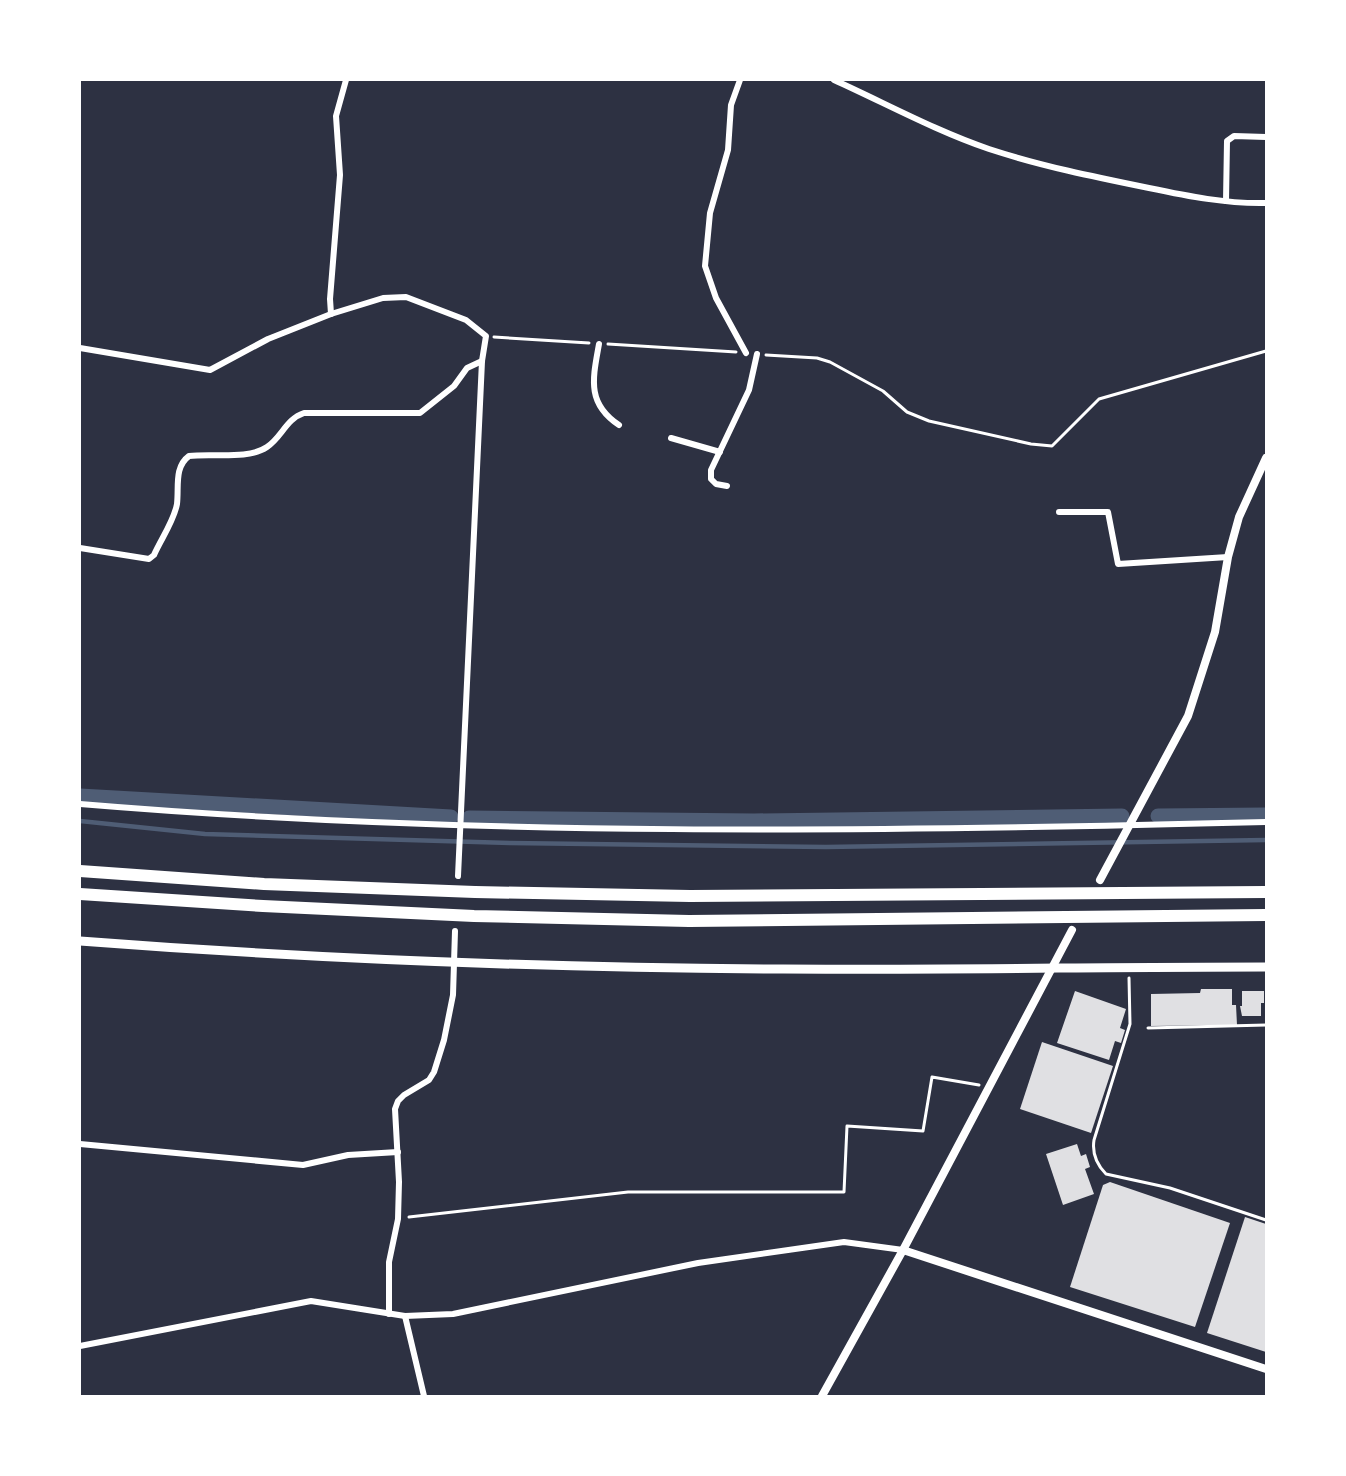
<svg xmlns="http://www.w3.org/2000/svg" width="1346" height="1476" viewBox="0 0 1346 1476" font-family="'DM Sans',sans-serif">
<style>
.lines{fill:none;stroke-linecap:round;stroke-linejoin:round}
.stream{stroke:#4f5d75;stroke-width:4.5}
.canal{stroke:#4f5d75;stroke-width:15}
.building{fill:#e0e0e3}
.path{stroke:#fff;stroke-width:3}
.minor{stroke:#fff;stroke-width:6}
.tertiary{stroke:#fff;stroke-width:8}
.secondary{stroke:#fff;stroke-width:9}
.motorway{stroke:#fff;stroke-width:12}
</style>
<rect width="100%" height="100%" fill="#2d3142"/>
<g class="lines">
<path class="stream" d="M 80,821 L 205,834 L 510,843 L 826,847 L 1266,840"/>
<g class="canal">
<path d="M 80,796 L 451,817"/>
<path d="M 1158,816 L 1266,815"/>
<path d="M 469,818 L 754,821 L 1122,816"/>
</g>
</g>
<g class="building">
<path d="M 1201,989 L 1232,989 L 1232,1005 L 1236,1005 L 1237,1025 L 1151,1026 L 1151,994 L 1200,993 Z"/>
<path d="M 1075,991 L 1126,1009 L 1120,1028 L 1125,1030 L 1121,1043 L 1115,1041 L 1109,1060 L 1057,1043 Z"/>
<path d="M 1242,991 L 1264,991 L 1264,1003 L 1261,1003 L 1261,1016 L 1242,1016 L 1240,1006 L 1242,1006 Z"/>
<path d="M 1042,1042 L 1113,1066 L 1091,1133 L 1020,1109 Z"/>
<path d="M 1077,1144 L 1081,1156 L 1086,1154 L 1090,1167 L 1085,1169 L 1094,1194 L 1063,1205 L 1046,1154 Z"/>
<path d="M 1110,1182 L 1230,1223 L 1195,1327 L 1070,1287 L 1103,1185 Z"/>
<path d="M 1245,1217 L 1266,1224 L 1266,1352 L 1207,1333 Z"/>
</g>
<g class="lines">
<g class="path">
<path d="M 494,337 L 589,343"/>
<path d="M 608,344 L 736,352"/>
<path d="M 766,355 L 817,358 L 830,362 L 883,391 L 907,412 L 929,421 L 1031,444 L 1052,446 L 1099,399 L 1266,351"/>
<path d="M 1129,978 L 1130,1024 L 1094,1140 C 1092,1153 1097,1165 1106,1174 L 1170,1188 L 1266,1220"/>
<path d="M 1148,1028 L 1266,1025"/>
<path d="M 409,1217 L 628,1192 L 844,1192 L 847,1126 L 923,1131 L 932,1077 L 979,1085"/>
</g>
<g class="minor">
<path d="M 740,80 L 731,105 L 728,150 L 710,213 L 705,266 L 716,298 L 746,353"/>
<path d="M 834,80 C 885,103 936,131 989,149 C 1041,166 1095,177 1149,188 C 1187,196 1227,204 1266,203"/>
<path d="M 1226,201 L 1227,141 L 1234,136 L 1266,137"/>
<path d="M 331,314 L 330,299 L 340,175 L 336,116 L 346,80"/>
<path d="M 599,344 C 593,378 586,403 619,425"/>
<path d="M 80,348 L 210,370 L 268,339 L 331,314 L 383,298 L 406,297 L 466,320 L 486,336 L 482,361 L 458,876"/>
<path d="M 671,438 L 720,452"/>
<path d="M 727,486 L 716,484 L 711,479 L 711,470 L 749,390 L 757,354"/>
<path d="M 1059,512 L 1108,512 L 1118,564 L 1228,557"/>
<path d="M 80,548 L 149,559 L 154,555 C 161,539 174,521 177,504 C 179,487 174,467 189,456 C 212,453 248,460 267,447 C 282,437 286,419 304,413 L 420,413 L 454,386 L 467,368 L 482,361"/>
<path d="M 80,804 C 474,837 871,832 1266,822"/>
<path d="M 80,1144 L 303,1165 L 348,1155 L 398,1152"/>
<path d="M 389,1314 L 389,1262 L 398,1219 L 399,1182 L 395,1109 L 398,1101 L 404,1095 L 429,1080 L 434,1072 L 444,1040 L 453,995 L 455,931"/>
<path d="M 405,1316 L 424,1396"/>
<path d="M 80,1346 L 311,1301 L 405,1316 L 453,1314 L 698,1263 L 844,1242 L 903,1250"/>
</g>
<g class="tertiary">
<path d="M 1100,880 L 1188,716 L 1215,632 L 1228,557 L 1239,517 L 1266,458"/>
<path d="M 903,1250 L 1266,1369"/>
<path d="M 822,1396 L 903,1250 L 1072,930"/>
</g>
<path class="secondary" d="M 80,941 C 314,959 548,968 783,969 C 944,970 1105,967 1266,967"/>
<g class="motorway">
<path d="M 80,871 L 264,884 L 475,892 L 690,896 L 1266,892"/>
<path d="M 80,894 L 263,906 L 474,916 L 689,921 L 1266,915"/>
</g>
</g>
<rect width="1346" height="1476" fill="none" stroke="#ffffff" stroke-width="162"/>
</svg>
